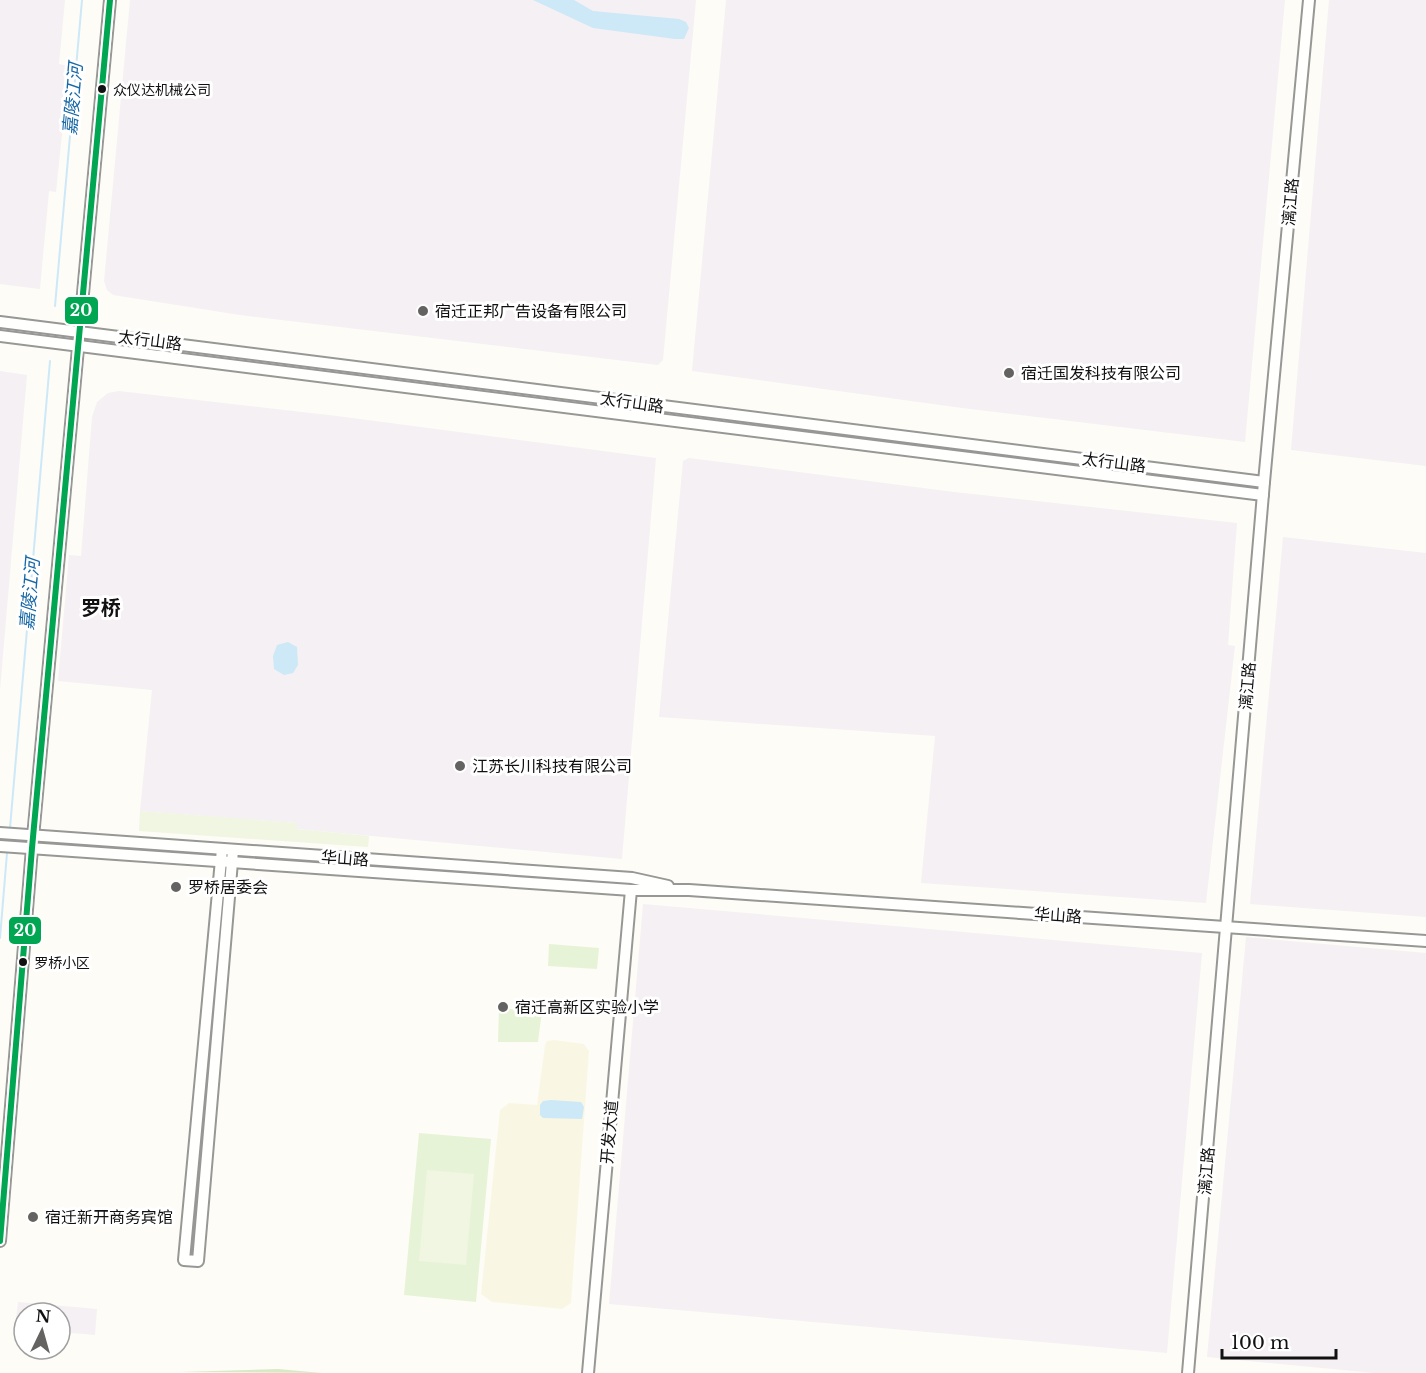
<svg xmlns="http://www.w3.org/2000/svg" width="1426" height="1373" viewBox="0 0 1426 1373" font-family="'Libre Baskerville','Noto Sans SC',serif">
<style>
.industrial{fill:#f5f0f3}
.farmland{fill:#f9f7e4}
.green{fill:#e7f3d7}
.forest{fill:#d8eac5}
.pitch{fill:#f0f6e1}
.water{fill:#cde8f7}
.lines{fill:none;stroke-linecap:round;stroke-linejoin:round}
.stream{stroke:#cde8f7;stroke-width:2}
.minor-casing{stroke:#979795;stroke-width:14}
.minor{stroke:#fffffe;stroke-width:10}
.bus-1-casing{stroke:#fff;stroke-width:10}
.bus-1{stroke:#00a651;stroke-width:6}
.bus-dot{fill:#111;stroke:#fff;stroke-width:2}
.poi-dot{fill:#646362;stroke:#fff;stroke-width:2}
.labels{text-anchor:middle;stroke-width:6;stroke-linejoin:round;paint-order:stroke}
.bus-label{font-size:14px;fill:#111;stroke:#fff;text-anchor:start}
.street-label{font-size:16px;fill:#111;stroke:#fff}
.poi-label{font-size:16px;fill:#111;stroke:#fff;text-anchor:start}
.water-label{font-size:18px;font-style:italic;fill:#1768a6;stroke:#fff}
.quarter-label{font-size:20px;font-weight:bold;fill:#111;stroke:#fff}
.line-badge{stroke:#fff;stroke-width:2}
.badge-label{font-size:16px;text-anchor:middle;font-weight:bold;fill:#fff}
</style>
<rect width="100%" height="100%" fill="#fdfcf7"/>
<g class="industrial">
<path d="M 0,0 L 65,0 L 59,64 L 69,66 L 56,192 L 49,191 L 40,289 L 0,284 Z"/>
<path d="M 130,0 L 696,0 L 663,360 L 658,365 L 240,315 L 113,295 L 107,290 L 104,281 Z"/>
<path d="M 726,0 L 1285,0 L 1245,442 L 962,408 L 692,371 Z"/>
<path d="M 1329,0 L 1426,0 L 1426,466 L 1291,450 Z"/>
<path d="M 0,371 L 27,375 L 0,690 Z"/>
<path d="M 119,391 L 337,416 L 656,458 L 622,859 L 296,829 L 296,823 L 140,811 L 152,690 L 58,681 L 69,555 L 81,556 L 92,417 L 97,402 L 108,393 Z"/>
<path d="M 689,458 L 954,492 L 1237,523 L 1228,645 L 1235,646 L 1206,903 L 921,883 L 935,736 L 659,717 L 683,461 Z"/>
<path d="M 1283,537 L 1426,553 L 1426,917 L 1250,904 Z"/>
<path d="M 643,904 L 1202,953 L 1167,1353 L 609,1304 Z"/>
<path d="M 1246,937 L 1426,953 L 1426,1373 L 1374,1373 L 1207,1357 Z"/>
<path d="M 18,1302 L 97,1309 L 95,1335 L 60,1332 L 60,1313 L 24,1313 L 24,1329 L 15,1328 Z"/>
</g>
<path class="farmland" d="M 554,1040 L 584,1044 L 589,1051 L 571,1303 L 562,1309 L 492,1302 L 481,1294 L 500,1110 L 509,1103 L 537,1105 L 545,1045 L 547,1041 Z"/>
<g class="green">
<path d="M 549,944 L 599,948 L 597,969 L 548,966 Z"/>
<path d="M 499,1008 L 542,1011 L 538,1042 L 498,1042 Z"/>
<path d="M 419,1133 L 491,1139 L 476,1302 L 404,1295 Z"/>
</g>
<path class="forest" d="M 278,1369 L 322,1373 L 180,1372 Z"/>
<g class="pitch">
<path d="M 140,811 L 297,823 L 296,829 L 369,836 L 368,847 L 139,831 Z"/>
<path d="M 427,1170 L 474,1174 L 466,1265 L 419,1261 Z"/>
</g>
<g class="water">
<path d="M 533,0 L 574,0 L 593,11 L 679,19 L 686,22 L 689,28 L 684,39 L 675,39 L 593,28 Z"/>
<path d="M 288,642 L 297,647 L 298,665 L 293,673 L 284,675 L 274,669 L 273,656 L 277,645 Z"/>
<path d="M 551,1100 L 581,1102 L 584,1107 L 582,1119 L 543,1118 L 540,1115 L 540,1105 L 543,1101 Z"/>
</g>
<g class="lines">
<g class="stream">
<path d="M 55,306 L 82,0"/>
<path d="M 10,828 L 50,361"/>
<path d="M 0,938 L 7,853"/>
</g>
<defs>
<g id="minor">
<path d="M 0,322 L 1264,482"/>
<path d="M 0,336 L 1263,495"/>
<path d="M 0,833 L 632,878 L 668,886"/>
<path d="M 0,846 L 631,890 L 689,890 L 1426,941"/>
<path d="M 222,849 L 184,1260 L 198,1261 L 233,850"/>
<path d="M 0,1241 L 32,848 L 110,0"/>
<path d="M 588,1373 L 631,890"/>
<path d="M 1188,1373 L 1264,482 L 1309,0"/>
</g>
</defs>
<use href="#minor" class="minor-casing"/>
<use href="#minor" class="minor"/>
<defs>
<path id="bus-1" d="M 0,1241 L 32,848 L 110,0"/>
</defs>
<use href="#bus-1" class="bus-1-casing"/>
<use href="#bus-1" class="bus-1"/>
</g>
<g class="bus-dot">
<circle cx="102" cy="89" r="5"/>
<circle cx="23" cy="962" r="5"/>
</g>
<g class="poi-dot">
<circle cx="423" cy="311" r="6"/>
<circle cx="1009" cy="373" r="6"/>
<circle cx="460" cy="766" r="6"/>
<circle cx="176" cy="887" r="6"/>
<circle cx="503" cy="1007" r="6"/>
<circle cx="33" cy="1217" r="6"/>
</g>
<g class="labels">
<g class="bus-label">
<text x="113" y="95">众仪达机械公司</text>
<text x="34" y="968">罗桥小区</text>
</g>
<g class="street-label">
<text transform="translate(1290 202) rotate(-85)" y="6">漓江路</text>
<text transform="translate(150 340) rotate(7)" y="6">太行山路</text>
<text transform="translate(632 402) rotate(8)" y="6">太行山路</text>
<text transform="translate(1114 462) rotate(7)" y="6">太行山路</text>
<text transform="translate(1247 686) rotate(-85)" y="6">漓江路</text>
<text transform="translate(345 858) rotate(4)" y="6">华山路</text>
<text transform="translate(1058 915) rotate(4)" y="6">华山路</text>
<text transform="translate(609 1132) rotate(-85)" y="6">开发大道</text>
<text transform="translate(1206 1171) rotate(-85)" y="6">漓江路</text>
</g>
<g class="poi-label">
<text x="435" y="317">宿迁正邦广告设备有限公司</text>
<text x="1021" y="379">宿迁国发科技有限公司</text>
<text x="472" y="772">江苏长川科技有限公司</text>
<text x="188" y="893">罗桥居委会</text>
<text x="515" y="1013">宿迁高新区实验小学</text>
<text x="45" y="1223">宿迁新开商务宾馆</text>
</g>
<g class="water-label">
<text transform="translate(73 99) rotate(-85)" y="6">嘉陵江河</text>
<text transform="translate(30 594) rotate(-85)" y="6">嘉陵江河</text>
</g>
<g class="quarter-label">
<text x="101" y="615">罗桥</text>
</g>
</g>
<g class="line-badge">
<rect x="64" y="296" width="35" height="29" rx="6" fill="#00a651"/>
<rect x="8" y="916" width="34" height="29" rx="6" fill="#00a651"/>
</g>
<g class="badge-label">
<text x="81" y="316">20</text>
<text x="25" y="936">20</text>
</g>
<g transform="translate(42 1331) rotate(5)"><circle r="28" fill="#ffffff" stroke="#a0a0a0" stroke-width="1.5"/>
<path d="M0-4.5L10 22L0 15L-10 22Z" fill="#646362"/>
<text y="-9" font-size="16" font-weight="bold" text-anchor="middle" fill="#111111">N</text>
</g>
<path d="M1222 1349v9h114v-9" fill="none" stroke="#111111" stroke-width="3"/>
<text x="1231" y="1349" font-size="18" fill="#111111" stroke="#ffffff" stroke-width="4.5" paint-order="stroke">100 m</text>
</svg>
